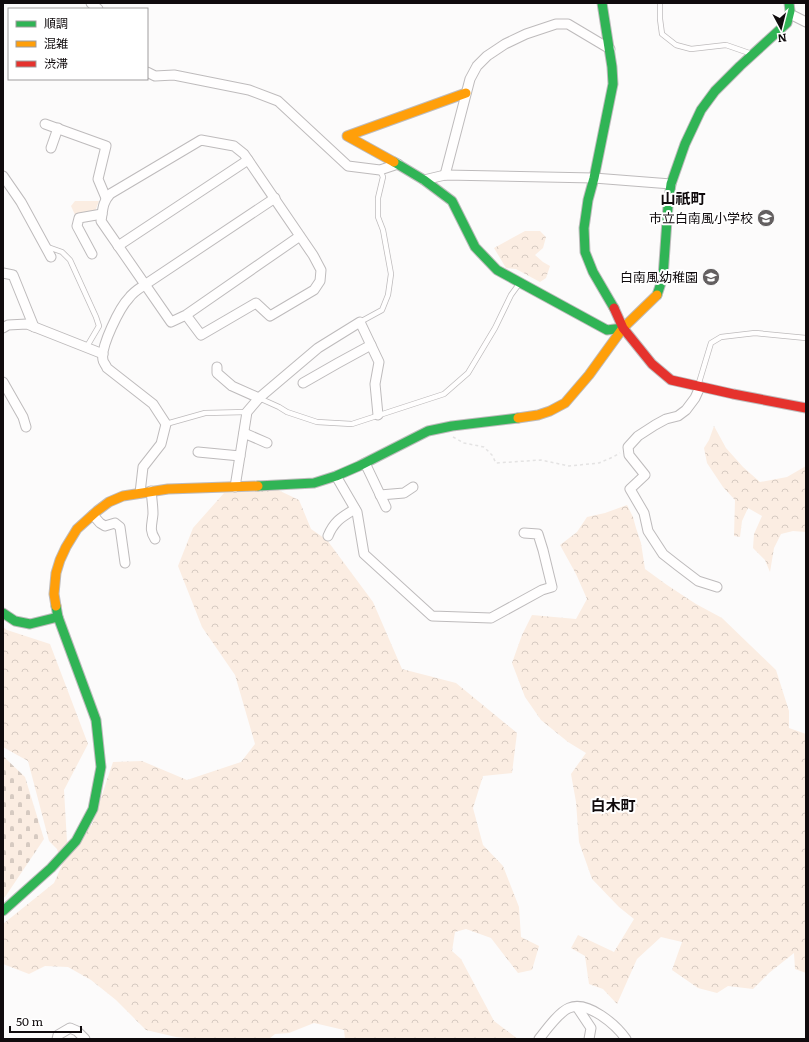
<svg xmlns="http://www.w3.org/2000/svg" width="809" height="1042" viewBox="0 0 809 1042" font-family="Literata,'Noto Sans JP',serif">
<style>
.forest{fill:url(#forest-crowns)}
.cemetery{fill:url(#cemetery-stones)}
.green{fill:#fbede2}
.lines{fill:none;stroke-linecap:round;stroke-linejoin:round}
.lane-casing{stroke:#bebbbc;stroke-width:6}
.street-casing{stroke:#bebbbc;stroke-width:11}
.fast-casing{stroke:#bebbbc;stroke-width:11}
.slow-casing{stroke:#bebbbc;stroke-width:11}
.jam-casing{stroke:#bebbbc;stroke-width:11}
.path{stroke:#e4e3e3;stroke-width:1.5;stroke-dasharray:3 3;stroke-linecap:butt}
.lane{stroke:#fffefe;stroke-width:4.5}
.street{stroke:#fffefe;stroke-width:9}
.fast{stroke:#30b455;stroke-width:9}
.slow{stroke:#ff9f0a;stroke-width:9}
.jam{stroke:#e5322d;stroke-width:9}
.labels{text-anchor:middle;stroke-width:4;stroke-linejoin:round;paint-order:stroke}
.poi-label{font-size:13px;fill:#100b0d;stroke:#fff;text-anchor:end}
.quarter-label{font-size:15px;font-weight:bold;fill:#100b0d;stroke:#fff}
</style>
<defs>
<pattern id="forest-crowns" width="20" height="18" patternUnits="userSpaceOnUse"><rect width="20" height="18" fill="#fbede2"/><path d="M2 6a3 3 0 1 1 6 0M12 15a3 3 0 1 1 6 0" fill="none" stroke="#d6cac1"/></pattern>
<pattern id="cemetery-stones" width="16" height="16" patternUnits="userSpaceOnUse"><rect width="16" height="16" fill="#fbede2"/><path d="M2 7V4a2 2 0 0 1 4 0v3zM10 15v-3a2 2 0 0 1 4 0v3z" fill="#d6cac1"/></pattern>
</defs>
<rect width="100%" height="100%" fill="#fcfbfb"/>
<g class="forest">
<path d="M 525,231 L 540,231 L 546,237 L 543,248 L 535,255 L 543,262 L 550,266 L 546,278 L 540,282 L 516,269 L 506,268 L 494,248 Z"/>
<path d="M 714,426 L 726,448 L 743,467 L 760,482 L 787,477 L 806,466 L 806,532 L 793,531 L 781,534 L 774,548 L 770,572 L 765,560 L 753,548 L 754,534 L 762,516 L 748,508 L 742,521 L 740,537 L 734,536 L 735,500 L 723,487 L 707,463 L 704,448 L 709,440 Z"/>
<path d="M 278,490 L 299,500 L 311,529 L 327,540 L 373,602 L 402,669 L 456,683 L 517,733 L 512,773 L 483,776 L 473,808 L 483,845 L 503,866 L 519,907 L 521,937 L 539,946 L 532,970 L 518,973 L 491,938 L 466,929 L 455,932 L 452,951 L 461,959 L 494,1021 L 518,1039 L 345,1039 L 344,1030 L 314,1023 L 289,1033 L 275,1034 L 269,1039 L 195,1039 L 176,1037 L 146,1030 L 116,1000 L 91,980 L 68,967 L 45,966 L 29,974 L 3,964 L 3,924 L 54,883 L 62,865 L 57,849 L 49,841 L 28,761 L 3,747 L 3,627 L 7,630 L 50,644 L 88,744 L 64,790 L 67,842 L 92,825 L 113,762 L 142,761 L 187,780 L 241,762 L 255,744 L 235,675 L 202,627 L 178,566 L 193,528 L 224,493 Z"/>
<path d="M 627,505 L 633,517 L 636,528 L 641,543 L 645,569 L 667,585 L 696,604 L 722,618 L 776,670 L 789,711 L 789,728 L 806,734 L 806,773 L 805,784 L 806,786 L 806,973 L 795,969 L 794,953 L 769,973 L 753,989 L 728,986 L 717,993 L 698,988 L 672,970 L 682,942 L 661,937 L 637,959 L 617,1004 L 603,989 L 589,984 L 585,956 L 571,948 L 578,935 L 614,952 L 634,919 L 619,907 L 592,879 L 579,842 L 576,802 L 571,774 L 586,753 L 568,742 L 541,720 L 525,697 L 512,663 L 522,635 L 532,615 L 576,619 L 587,599 L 576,574 L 560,545 L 577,532 L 587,517 L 605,513 Z"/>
</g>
<path class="cemetery" d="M 3,756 L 25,777 L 44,839 L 5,897 L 3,898 Z"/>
<path class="green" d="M 75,201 L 99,201 L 94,214 L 76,217 L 71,206 Z"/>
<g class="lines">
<defs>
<g id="lane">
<path d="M 660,3 L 660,19 L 662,34 L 676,45 L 691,49 L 726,45 L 752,54"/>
<path d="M 45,246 L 62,252 L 70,260 L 96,317 L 99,326 L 86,348"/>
<path d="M 360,322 L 382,310 L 388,295 L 391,274 L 383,230 L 378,217 L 378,198 L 383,177 L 380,170"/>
<path d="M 698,386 L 711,343 L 721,337 L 755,333 L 806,338"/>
<path d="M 259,398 L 279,407 L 287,412 L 317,422 L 352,424 L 444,394 L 468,373 L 495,328 L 511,295 L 519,284"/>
<path d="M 166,424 L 205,413 L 247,412"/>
</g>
<g id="street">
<path d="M 91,3 L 98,9"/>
<path d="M 790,14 L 806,22"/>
<path d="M 147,72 L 155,76 L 174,75 L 249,90 L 278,101 L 348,166 L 380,170 L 398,164"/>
<path d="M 45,124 L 106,146 L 98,179 L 106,198"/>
<path d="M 51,148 L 58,128"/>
<path d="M 445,175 L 470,79 L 477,66 L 487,56 L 505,44 L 526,34 L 556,24 L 568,24 L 610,49"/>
<path d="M 3,176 L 21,202 L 51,257"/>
<path d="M 424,180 L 445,175 L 594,178 L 671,184"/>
<path d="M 118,246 L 248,160"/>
<path d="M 92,254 L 77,226 L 79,218 L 102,214"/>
<path d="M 3,273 L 13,275 L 34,327"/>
<path d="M 186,315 L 201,335 L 256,303 L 270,316 L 314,290 L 320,281 L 321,270 L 313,255 L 244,154 L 234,146 L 201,140 L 110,194 C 102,203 103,210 101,221 L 171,322 L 186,315 L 300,236"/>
<path d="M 3,328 L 8,325 L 27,324 L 103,354"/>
<path d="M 217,367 L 217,373 L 232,386 L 259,398"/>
<path d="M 3,382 L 23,417 L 26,427"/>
<path d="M 303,383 L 338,363 L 371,345"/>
<path d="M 700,387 L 695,398 L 686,410 L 678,416 L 666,419 L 655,425 L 638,436 L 628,447 L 629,455 L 645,475 L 630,489 L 644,513 L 648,531 L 663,554 L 677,565 L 698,581 L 717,587"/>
<path d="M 244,433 L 267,443"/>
<path d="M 198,452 L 240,456"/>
<path d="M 365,463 L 386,507"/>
<path d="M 336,476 L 357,512 L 364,554 L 432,616 L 491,618 L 542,590 L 552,587 L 543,550 L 538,534 L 524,533"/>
<path d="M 235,487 L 247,412 L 259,398 L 318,348 L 360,322 L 379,362 L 375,384 L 378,415"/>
<path d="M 151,491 C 152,499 153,507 153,514 C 152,525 149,530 155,539"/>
<path d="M 140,493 L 143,467 L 161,444 L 166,424 L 153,404 L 107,368 C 106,365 103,362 103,360 C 100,347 120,307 129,298 C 133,292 140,288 146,284 L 275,198"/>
<path d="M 380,495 L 404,493 L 413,487"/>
<path d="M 93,515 L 100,523 L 105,526 L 115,523 L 120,527 L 125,563"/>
<path d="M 328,536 C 334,521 342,517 355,509"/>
<path d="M 577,1007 L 591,1028 L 589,1039"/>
<path d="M 57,1039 L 58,1035 L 70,1028 L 77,1031 L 85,1039"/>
<path d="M 539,1039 C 546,1030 559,1012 569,1008 C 588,1000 616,1025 626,1039"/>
</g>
<g id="fast">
<path d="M 602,3 L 612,67 L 613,84 L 594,178 L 588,200 L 584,228 L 585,252 L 593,272 L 614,308"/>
<path d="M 394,162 L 424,180 L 452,201 L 475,247 L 497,270 L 607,330 L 623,328"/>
<path d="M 657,295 L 663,277 L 668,206 L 671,184 L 685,144 L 701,110 L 715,91 L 740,66 L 787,23 L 790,11 L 789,3"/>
<path d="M 258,486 L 314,483 L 336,476 L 359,466 L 428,431 L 452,426 L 518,418"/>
<path d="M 3,613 L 15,621 L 30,624 L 58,617"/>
<path d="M 3,911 L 51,868 L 76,841 L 93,809 L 101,767 L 96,720 L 58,617 L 56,606"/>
</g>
<g id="slow">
<path d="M 394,162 L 347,136 L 466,93"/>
<path d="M 518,418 L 538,415 L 550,411 L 565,403 L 589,375 L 623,328 L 657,295"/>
<path d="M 56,606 L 54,594 L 56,573 L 60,560 L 66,547 L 77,529 L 97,511 L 109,502 L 123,496 L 168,489 L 258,486"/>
</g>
<path id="jam" d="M 614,308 L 623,328 L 652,364 L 671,380 L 733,394 L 806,408"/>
</defs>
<use href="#lane" class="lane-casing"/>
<use href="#street" class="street-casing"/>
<use href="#fast" class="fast-casing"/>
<use href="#slow" class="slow-casing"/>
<use href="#jam" class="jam-casing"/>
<path class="path" d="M 453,437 L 464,443 L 484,447 L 492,455 L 496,463 L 541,460 L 569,466 L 599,463 L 613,457 L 620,453"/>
<use href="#lane" class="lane"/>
<use href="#street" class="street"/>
<use href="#fast" class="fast"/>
<use href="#slow" class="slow"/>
<use href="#jam" class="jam"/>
</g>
<defs>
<symbol id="school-disc" viewBox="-11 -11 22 22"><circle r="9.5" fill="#635f60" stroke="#fff"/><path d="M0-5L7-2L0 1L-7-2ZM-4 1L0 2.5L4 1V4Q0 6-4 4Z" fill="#fff"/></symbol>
</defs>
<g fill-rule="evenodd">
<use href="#school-disc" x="756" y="208" width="20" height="20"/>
<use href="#school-disc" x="701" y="267" width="20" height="20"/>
</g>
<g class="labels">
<g class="poi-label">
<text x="753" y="223">市立白南風小学校</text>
<text x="698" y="282">白南風幼稚園</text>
</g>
<g class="quarter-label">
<text x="683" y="204">山祇町</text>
<text x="613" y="811">白木町</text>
</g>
</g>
<rect width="809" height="1042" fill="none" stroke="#100b0d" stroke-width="8"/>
<rect x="8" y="8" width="140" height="72" fill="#ffffff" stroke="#9f9d9e"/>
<rect x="16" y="21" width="20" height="6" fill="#30b455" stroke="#9f9d9e"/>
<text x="44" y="28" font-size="12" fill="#100b0d">順調</text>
<rect x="16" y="41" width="20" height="6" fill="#ff9f0a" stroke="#9f9d9e"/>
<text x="44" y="48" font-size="12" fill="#100b0d">混雑</text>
<rect x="16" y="61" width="20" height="6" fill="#e5322d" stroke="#9f9d9e"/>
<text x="44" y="68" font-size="12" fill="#100b0d">渋滞</text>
<g transform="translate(781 28) rotate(173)" stroke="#ffffff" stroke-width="3" paint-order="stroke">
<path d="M0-3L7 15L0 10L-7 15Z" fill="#100b0d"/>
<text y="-6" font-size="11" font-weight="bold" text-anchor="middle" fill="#100b0d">N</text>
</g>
<path d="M10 1026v6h71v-6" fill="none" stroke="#100b0d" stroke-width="2"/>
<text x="16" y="1026" font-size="12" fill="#100b0d" stroke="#ffffff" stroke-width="3" paint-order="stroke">50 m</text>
</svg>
